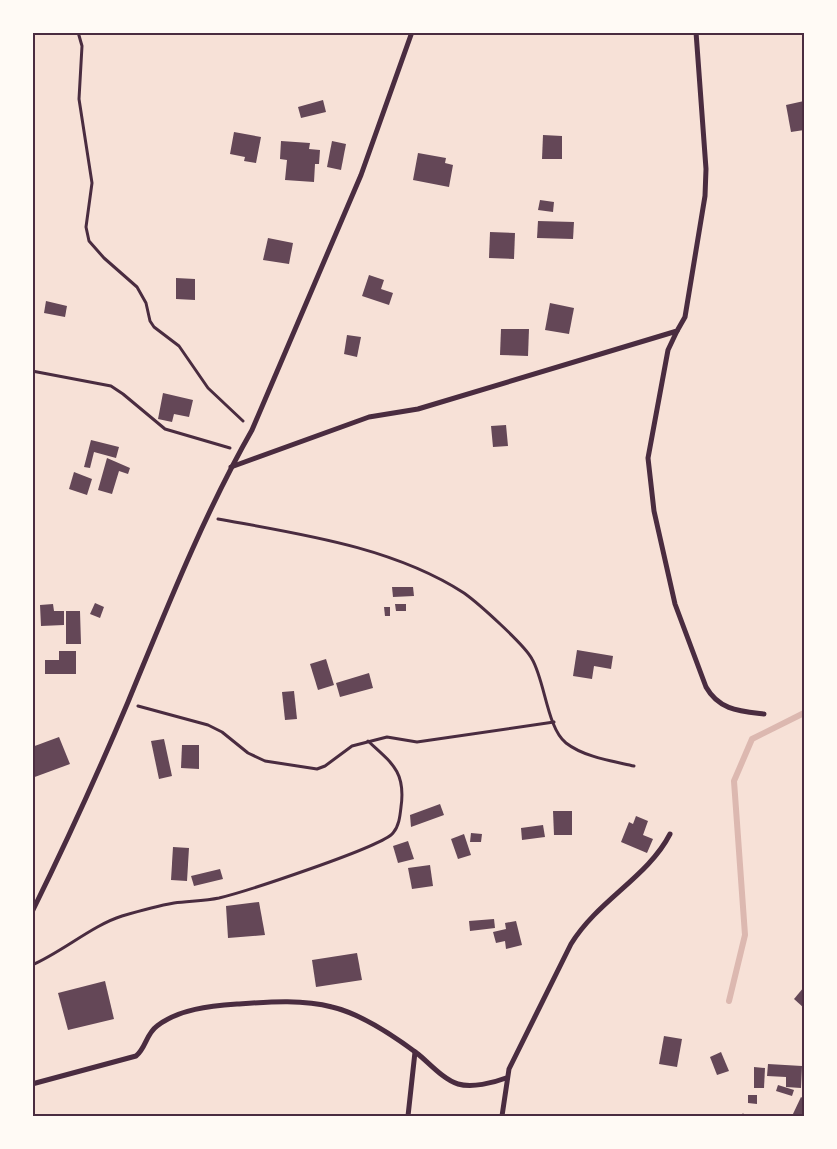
<svg xmlns="http://www.w3.org/2000/svg" width="837" height="1149" viewBox="0 0 837 1149" font-family="'Titillium Web',sans-serif">
<style>
.lines{fill:none;stroke-linecap:round;stroke-linejoin:round}
.stream{stroke:#dcb8b0;stroke-width:6}
.building{fill:#644757}
.path{stroke:#4a2c40;stroke-width:3}
.minor{stroke:#4a2c40;stroke-width:5}
.neatline{fill:none;stroke:#4a2c40;stroke-width:2}
</style>
<rect width="100%" height="100%" fill="#f7e1d7"/>
<g class="lines">
<path class="stream" d="M 729,1001 L 745,935 L 734,781 L 752,739 L 804,713"/>
</g>
<g class="building">
<path d="M 323,100 L 326,112 L 301,118 L 298,107 Z"/>
<path d="M 804,101 L 804,130 L 791,132 L 786,105 Z"/>
<path d="M 234,132 L 261,137 L 256,163 L 244,161 L 245,157 L 230,154 Z"/>
<path d="M 543,135 L 562,136 L 562,159 L 542,159 Z"/>
<path d="M 281,141 L 310,143 L 309,149 L 320,150 L 319,164 L 315,164 L 314,182 L 285,180 L 287,160 L 280,159 Z"/>
<path d="M 332,141 L 346,144 L 341,170 L 327,167 Z"/>
<path d="M 418,153 L 446,158 L 445,163 L 453,165 L 449,187 L 413,180 Z"/>
<path d="M 540,200 L 554,202 L 553,212 L 538,210 Z"/>
<path d="M 538,221 L 574,222 L 573,239 L 537,238 Z"/>
<path d="M 490,232 L 515,233 L 514,259 L 489,258 Z"/>
<path d="M 268,238 L 293,243 L 289,264 L 263,260 Z"/>
<path d="M 369,275 L 384,280 L 381,289 L 393,293 L 389,305 L 362,296 Z"/>
<path d="M 176,278 L 195,279 L 195,300 L 176,299 Z"/>
<path d="M 46,301 L 67,306 L 65,317 L 44,313 Z"/>
<path d="M 550,303 L 574,308 L 569,334 L 545,330 Z"/>
<path d="M 501,329 L 529,329 L 528,356 L 500,355 Z"/>
<path d="M 347,335 L 361,337 L 357,357 L 344,354 Z"/>
<path d="M 163,393 L 193,400 L 189,417 L 174,414 L 172,422 L 158,419 Z"/>
<path d="M 506,425 L 508,446 L 493,447 L 491,426 Z"/>
<path d="M 91,440 L 119,447 L 116,458 L 94,452 L 90,468 L 84,467 Z"/>
<path d="M 107,458 L 130,468 L 128,474 L 119,471 L 112,494 L 98,490 Z"/>
<path d="M 74,472 L 92,479 L 87,495 L 69,489 Z"/>
<path d="M 392,587 L 413,587 L 414,596 L 393,597 Z"/>
<path d="M 95,603 L 104,607 L 100,618 L 90,614 Z"/>
<path d="M 53,604 L 54,611 L 64,611 L 64,625 L 41,626 L 40,605 Z"/>
<path d="M 395,604 L 406,604 L 406,611 L 396,611 Z"/>
<path d="M 384,607 L 390,607 L 390,616 L 385,616 Z"/>
<path d="M 66,611 L 80,611 L 81,644 L 66,644 Z"/>
<path d="M 577,650 L 613,656 L 611,669 L 594,666 L 592,679 L 573,676 Z"/>
<path d="M 59,651 L 76,651 L 76,674 L 45,674 L 45,660 L 59,660 Z"/>
<path d="M 326,659 L 334,685 L 318,690 L 310,664 Z"/>
<path d="M 369,673 L 373,688 L 340,697 L 336,683 Z"/>
<path d="M 294,691 L 297,719 L 285,720 L 282,692 Z"/>
<path d="M 59,737 L 70,764 L 32,778 L 32,747 Z"/>
<path d="M 164,739 L 172,776 L 159,779 L 151,741 Z"/>
<path d="M 182,745 L 199,745 L 199,769 L 181,768 Z"/>
<path d="M 440,804 L 444,815 L 411,827 L 410,815 Z"/>
<path d="M 553,811 L 572,811 L 572,835 L 554,835 Z"/>
<path d="M 636,816 L 648,821 L 643,835 L 653,839 L 647,853 L 621,842 L 629,822 L 633,824 Z"/>
<path d="M 543,825 L 545,837 L 522,840 L 521,828 Z"/>
<path d="M 471,833 L 482,834 L 481,842 L 470,842 Z"/>
<path d="M 464,834 L 471,855 L 458,859 L 451,839 Z"/>
<path d="M 408,841 L 414,859 L 398,863 L 393,846 Z"/>
<path d="M 173,847 L 189,848 L 187,881 L 171,880 Z"/>
<path d="M 430,865 L 433,886 L 412,889 L 408,868 Z"/>
<path d="M 220,869 L 223,879 L 194,886 L 191,876 Z"/>
<path d="M 259,902 L 265,935 L 228,938 L 226,906 Z"/>
<path d="M 494,919 L 495,928 L 470,931 L 469,921 Z"/>
<path d="M 516,921 L 522,945 L 506,949 L 505,941 L 496,943 L 493,932 L 506,929 L 505,923 Z"/>
<path d="M 357,953 L 362,980 L 316,987 L 312,960 Z"/>
<path d="M 105,981 L 114,1019 L 68,1030 L 58,993 Z"/>
<path d="M 804,987 L 804,1008 L 794,999 Z"/>
<path d="M 664,1036 L 682,1039 L 677,1067 L 659,1064 Z"/>
<path d="M 721,1052 L 729,1071 L 717,1075 L 710,1057 Z"/>
<path d="M 768,1064 L 802,1066 L 801,1088 L 786,1087 L 786,1077 L 767,1076 Z"/>
<path d="M 754,1067 L 765,1068 L 764,1088 L 754,1088 Z"/>
<path d="M 778,1085 L 794,1090 L 792,1096 L 776,1091 Z"/>
<path d="M 748,1095 L 757,1095 L 757,1104 L 748,1103 Z"/>
<path d="M 801,1097 L 804,1099 L 804,1116 L 792,1116 Z"/>
</g>
<g class="lines">
<g class="path">
<path d="M 78,32 L 82,46 L 79,99 L 92,183 L 86,227 L 89,241 L 104,258 L 137,287 L 146,303 L 150,321 L 154,327 L 179,346 L 208,388 L 243,421"/>
<path d="M 32,371 L 111,386 L 123,394 L 165,429 L 230,448"/>
<path d="M 218,519 C 300,534 393,547 464,593 C 478,603 525,645 532,659 C 545,681 547,728 566,743 C 584,757 612,761 634,766"/>
<path d="M 138,706 L 208,725 L 222,732 L 248,753 L 265,761 L 317,769 L 325,766 L 352,746 L 387,737 L 417,742 L 554,722"/>
<path d="M 32,965 C 62,952 93,925 122,916 C 139,911 157,906 174,903 C 189,901 205,901 219,898 C 244,892 382,847 393,833 C 399,826 400,816 401,807 C 406,772 392,763 368,741"/>
<path d="M 742,1116 L 743,1115"/>
</g>
<g class="minor">
<path d="M 677,331 L 668,350 L 648,458 L 654,511 L 675,604 L 706,687 C 719,710 739,711 764,714"/>
<path d="M 231,467 L 369,417 L 418,409 L 677,331 L 685,317 L 705,196 L 706,169 L 696,32"/>
<path d="M 32,912 C 66,843 98,773 128,702 C 166,610 203,516 252,430 L 361,175 L 412,32"/>
<path d="M 32,1084 L 136,1056 C 146,1048 146,1034 157,1026 C 179,1009 210,1006 237,1004 C 267,1002 302,999 332,1007 C 362,1014 394,1036 418,1054 C 429,1063 444,1080 458,1084 C 472,1088 493,1083 506,1078"/>
<path d="M 408,1116 L 415,1052"/>
<path d="M 502,1116 L 509,1069 L 571,944 C 598,900 648,877 670,834"/>
</g>
</g>
<rect width="837" height="1149" fill="none" stroke="#fffaf5" stroke-width="68"/>
<rect x="34" y="34" width="769" height="1081" class="neatline"/>
</svg>
